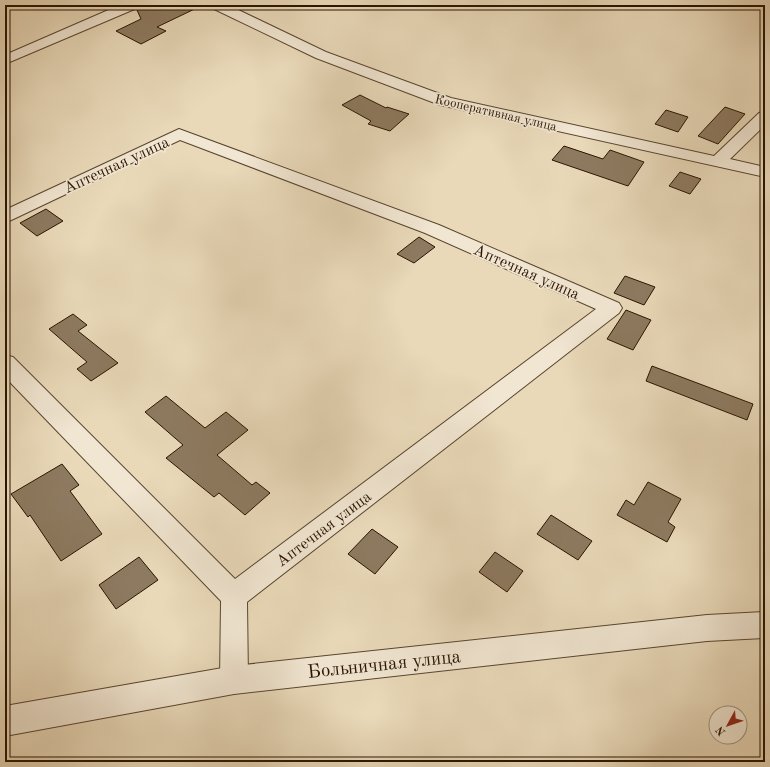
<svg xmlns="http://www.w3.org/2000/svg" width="770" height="767" viewBox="0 0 770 767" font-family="'Old Standard TT',serif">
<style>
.building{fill:#8d7a60;stroke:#291400}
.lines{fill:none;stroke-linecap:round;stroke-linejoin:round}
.minor-casing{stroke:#59452e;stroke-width:2}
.tertiary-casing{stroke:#59452e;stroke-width:2}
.minor{fill:#f1e6d2;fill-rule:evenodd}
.tertiary{fill:#f1e6d2;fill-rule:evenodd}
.labels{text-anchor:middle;stroke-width:3.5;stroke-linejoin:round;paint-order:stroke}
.far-street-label{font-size:13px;fill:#291400;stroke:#f1e6d2}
.street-label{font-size:16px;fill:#291400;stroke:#f1e6d2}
.near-street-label{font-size:19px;fill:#291400;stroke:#f1e6d2}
</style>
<rect width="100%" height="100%" fill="#e9d9b9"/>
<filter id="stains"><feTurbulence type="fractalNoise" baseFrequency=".005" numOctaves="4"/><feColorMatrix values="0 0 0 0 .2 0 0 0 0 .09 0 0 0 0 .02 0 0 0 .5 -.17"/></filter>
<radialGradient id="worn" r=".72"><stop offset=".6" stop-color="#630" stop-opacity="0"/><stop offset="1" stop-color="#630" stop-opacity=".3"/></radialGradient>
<g class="building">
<path d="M 140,5 L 203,5 L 157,27 L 166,31 L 141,44 L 116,31 L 141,19 L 137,10 Z"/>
<path d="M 360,95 L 386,108 L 387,107 L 409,114 L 390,131 L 368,124 L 371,121 L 342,105 Z"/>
<path d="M 725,107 L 745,114 L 718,144 L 698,136 Z"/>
<path d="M 666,110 L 688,117 L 678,132 L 655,124 Z"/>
<path d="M 564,146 L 603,159 L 610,150 L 644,162 L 628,186 L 552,160 Z"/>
<path d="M 680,172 L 701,179 L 690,194 L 669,186 Z"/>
<path d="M 46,209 L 63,221 L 37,236 L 20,223 Z"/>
<path d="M 419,237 L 435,247 L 414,263 L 397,254 Z"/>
<path d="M 625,276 L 655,287 L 644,305 L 614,293 Z"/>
<path d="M 626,310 L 651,320 L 633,350 L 607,339 Z"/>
<path d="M 73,314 L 87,325 L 78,331 L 118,363 L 91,381 L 77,369 L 87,362 L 49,329 Z"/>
<path d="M 652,366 L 753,404 L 747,420 L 646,381 Z"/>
<path d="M 166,396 L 205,428 L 226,412 L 248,430 L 217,455 L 252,485 L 256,482 L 270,493 L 245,515 L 219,493 L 214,497 L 166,458 L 183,445 L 145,412 Z"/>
<path d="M 62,464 L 79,485 L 70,491 L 102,534 L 61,561 L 30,515 L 28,517 L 11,494 Z"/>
<path d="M 648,482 L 681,499 L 668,522 L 675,527 L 667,542 L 617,515 L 626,500 L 634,505 Z"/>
<path d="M 551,515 L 592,541 L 578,560 L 537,534 Z"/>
<path d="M 372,529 L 398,547 L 375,574 L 348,554 Z"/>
<path d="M 495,552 L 523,571 L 507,592 L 479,572 Z"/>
<path d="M 139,557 L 158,580 L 116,609 L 99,585 Z"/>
</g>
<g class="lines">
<defs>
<g id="minor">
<path d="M 210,5 L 228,5 L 326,52 L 451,98 L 714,156 L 759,113 L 765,111 L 765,125 L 730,159 L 765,167 L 765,177 L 440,105 L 316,58 L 212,8 Z"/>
<path d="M 179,129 L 439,225 L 619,303 L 622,308 L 619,313 L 247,602 L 248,680 L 244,690 L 234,694 L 224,690 L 220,680 L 221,601 L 5,377 L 5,355 L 13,357 L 235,579 L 596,309 L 425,233 L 180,140 L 5,223 L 5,210 Z"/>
</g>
<g id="tertiary">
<path d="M 120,5 L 139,5 L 137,8 L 5,64 L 5,55 Z"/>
<path d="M 765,612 L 765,638 L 707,641 L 234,694 L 5,736 L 5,706 L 234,666 L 707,615 Z"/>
</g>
</defs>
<use href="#minor" class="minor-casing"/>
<use href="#tertiary" class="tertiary-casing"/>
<use href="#minor" class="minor"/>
<use href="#tertiary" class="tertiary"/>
</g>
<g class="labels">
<g class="far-street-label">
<text transform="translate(496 112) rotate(13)" y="5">Кооперативная улица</text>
</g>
<g class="street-label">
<text transform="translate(116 164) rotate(-25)" y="6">Аптечная улица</text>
<text transform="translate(527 271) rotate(24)" y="6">Аптечная улица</text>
<text transform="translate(323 528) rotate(-37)" y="6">Аптечная улица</text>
</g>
<g class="near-street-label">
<text transform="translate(384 663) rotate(-6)" y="7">Больничная улица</text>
</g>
</g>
<rect width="770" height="767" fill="none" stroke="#e9d9b9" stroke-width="20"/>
<rect x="6" y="6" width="758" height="755" fill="none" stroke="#291400" stroke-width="2"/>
<rect x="10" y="10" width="750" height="747" fill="none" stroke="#291400"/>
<g transform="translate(728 725) rotate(230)"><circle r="19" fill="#f1e6d2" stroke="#a1927e"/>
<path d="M0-3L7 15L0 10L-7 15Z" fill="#8f2418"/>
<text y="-6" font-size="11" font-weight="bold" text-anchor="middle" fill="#291400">N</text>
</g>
<rect width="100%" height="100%" filter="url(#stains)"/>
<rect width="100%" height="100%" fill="url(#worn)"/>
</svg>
